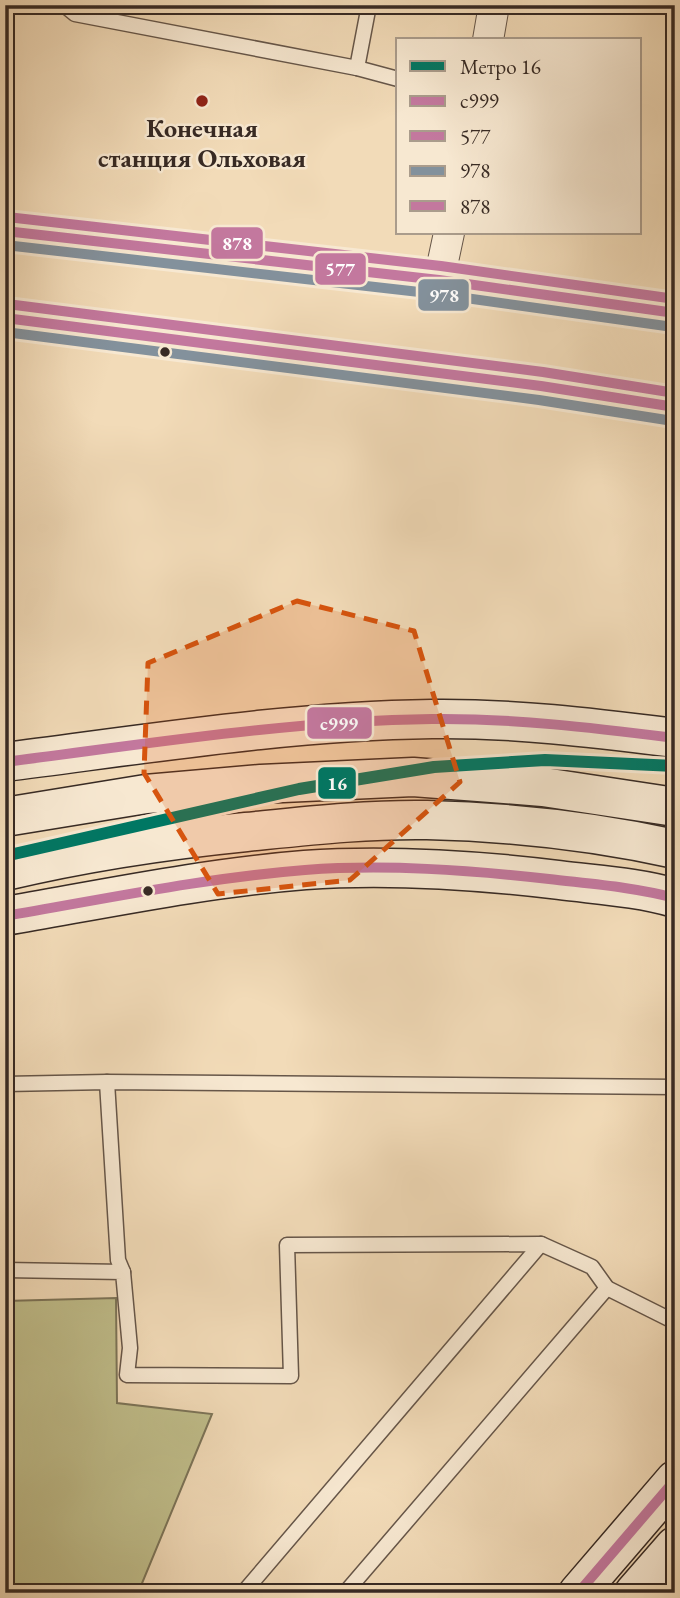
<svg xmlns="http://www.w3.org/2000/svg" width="680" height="1598" viewBox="0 0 680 1598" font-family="'EB Garamond',serif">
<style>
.green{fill:#c0be8b;stroke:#7c7458;stroke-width:2}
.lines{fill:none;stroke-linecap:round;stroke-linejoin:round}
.service-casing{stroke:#665649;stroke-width:17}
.minor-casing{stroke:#665649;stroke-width:32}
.tertiary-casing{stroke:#665649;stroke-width:39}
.secondary-casing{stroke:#372a24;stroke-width:41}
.service{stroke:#f7e8d1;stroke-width:14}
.minor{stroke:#f7e8d1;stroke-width:30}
.tertiary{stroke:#f7e8d1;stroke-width:37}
.secondary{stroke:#f7e8d1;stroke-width:38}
.bus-1-casing{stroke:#f7e8d1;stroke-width:16}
.bus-2-casing{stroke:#f7e8d1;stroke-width:16}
.bus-3-casing{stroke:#f7e8d1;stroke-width:16}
.bus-4-casing{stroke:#f7e8d1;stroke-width:16}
.bus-1{stroke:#c3789e;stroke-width:10}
.bus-2{stroke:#c3789e;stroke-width:10}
.bus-3{stroke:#83919c;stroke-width:10}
.bus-4{stroke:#c3789e;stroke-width:10}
.metro-1-casing{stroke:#f7e8d1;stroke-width:18}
.metro-1{stroke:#007763;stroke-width:12}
.marked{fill:#d6540e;fill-opacity:0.2;stroke:#d6540e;stroke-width:5;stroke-dasharray:14 9;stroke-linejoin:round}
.poi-dot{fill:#8f2418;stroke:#f7e8d1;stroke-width:2.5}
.bus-dot{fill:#372a24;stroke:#f7e8d1;stroke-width:2.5}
.labels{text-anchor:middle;stroke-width:5;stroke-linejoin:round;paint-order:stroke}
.poi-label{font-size:26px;font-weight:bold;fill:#372a24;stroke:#f7e8d1}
.line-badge{stroke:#f7e8d1;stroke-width:2.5}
.badge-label{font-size:19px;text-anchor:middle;font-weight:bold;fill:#fff}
</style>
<rect width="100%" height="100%" fill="#f2dbb8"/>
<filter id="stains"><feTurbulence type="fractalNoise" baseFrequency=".00286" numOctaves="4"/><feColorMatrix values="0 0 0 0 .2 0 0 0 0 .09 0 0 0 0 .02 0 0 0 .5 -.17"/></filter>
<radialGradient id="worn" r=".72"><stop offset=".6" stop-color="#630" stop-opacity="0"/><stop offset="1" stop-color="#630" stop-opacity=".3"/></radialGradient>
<path class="green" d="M 116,1298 L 117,1403 L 212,1414 L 138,1593 L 5,1593 L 5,1301 Z"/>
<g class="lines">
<defs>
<g id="service">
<path d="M 64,5 L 75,14 L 357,68 L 398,79"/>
<path d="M 357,68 L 369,5"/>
<path d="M 107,1082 L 118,1260 L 123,1272"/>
<path d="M 5,1084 L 107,1082 L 675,1087"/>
<path d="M 5,1270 L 123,1272 L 130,1348 L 127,1375 L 291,1376 L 287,1245 L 541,1244 L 592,1267 L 607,1288 L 675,1322"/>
<path d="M 243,1593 L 541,1244"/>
<path d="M 345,1593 L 607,1288"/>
</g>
<g id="minor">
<path d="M 488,40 L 494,5"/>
<path d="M 439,280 L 449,233"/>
</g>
<g id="tertiary">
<path d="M 5,231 L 439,280 L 675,313"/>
<path d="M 5,318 L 541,386 L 675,407"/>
</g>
<g id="secondary">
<path d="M 5,762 C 147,744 289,721 432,719 C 514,718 594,728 675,738"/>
<path d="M 5,817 L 146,794 L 261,784 L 413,777 L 543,787 L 675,807"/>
<path d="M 5,871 C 85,852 165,840 246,832 C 306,826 367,819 427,820 C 510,822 594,831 675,849"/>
<path d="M 5,916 C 104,899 204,878 305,870 C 389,864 476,870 559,880 C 598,885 637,887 675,898"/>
<path d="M 578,1593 L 675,1480"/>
<path d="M 634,1593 L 675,1546"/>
</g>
</defs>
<use href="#service" class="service-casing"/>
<use href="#minor" class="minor-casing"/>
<use href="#tertiary" class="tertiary-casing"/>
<use href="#secondary" class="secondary-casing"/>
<use href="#service" class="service"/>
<use href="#minor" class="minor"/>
<use href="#tertiary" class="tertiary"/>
<use href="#secondary" class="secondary"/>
<defs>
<g id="bus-1">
<path d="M 5,762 C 147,744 289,721 432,719 C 513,718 594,728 675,738"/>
<path d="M 5,916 C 105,899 204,878 305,870 C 386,864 468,870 549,879 C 591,884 633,887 675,898"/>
<path d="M 578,1593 L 675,1480"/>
</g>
<g id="bus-2">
<path d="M 5,231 L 439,280 L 675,313"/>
<path d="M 5,318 L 541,386 L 675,407"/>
</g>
<g id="bus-3">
<path d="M 5,245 L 437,294 L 673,327"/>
<path d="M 5,332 L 539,400 L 673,421"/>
</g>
<g id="bus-4">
<path d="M 7,217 L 441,266 L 675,299"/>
<path d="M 7,304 L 543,372 L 675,393"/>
</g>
</defs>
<use href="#bus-1" class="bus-1-casing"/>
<use href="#bus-2" class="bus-2-casing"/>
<use href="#bus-3" class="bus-3-casing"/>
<use href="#bus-4" class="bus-4-casing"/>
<use href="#bus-1" class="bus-1"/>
<use href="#bus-2" class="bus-2"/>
<use href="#bus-3" class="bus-3"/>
<use href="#bus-4" class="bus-4"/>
<defs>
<path id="metro-1" d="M 5,856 L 299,789 L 434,767 L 545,760 L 675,766"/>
</defs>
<use href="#metro-1" class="metro-1-casing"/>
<use href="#metro-1" class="metro-1"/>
</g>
<path class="marked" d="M 297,601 L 414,631 L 460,782 L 350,880 L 218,894 L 144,773 L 148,663 Z"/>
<circle class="poi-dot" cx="202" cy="101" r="7"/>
<g class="bus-dot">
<circle cx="165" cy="352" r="6"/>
<circle cx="148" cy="891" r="6"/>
</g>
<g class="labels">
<g class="poi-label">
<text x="202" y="137">Конечная<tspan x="202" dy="30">станция Ольховая</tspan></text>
</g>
</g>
<g class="line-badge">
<rect x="210" y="226" width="54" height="34" rx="7" fill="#c3789e"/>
<rect x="314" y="252" width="53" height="34" rx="7" fill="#c3789e"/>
<rect x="417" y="278" width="53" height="34" rx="7" fill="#83919c"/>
<rect x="306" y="706" width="67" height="34" rx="7" fill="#c3789e"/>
<rect x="317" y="766" width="40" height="34" rx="7" fill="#007763"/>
</g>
<g class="badge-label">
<text x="237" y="250">878</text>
<text x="340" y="276">577</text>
<text x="444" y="302">978</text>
<text x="339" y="730">с999</text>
<text x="337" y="790">16</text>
</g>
<rect width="680" height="1598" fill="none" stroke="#f2dbb8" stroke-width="28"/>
<rect x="7" y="7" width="666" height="1584" fill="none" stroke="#372a24" stroke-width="3.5"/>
<rect x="14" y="14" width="652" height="1570" fill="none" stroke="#372a24" stroke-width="2"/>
<rect x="396" y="38" width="245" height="196" fill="#f7e8d1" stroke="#aa9c8c" stroke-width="2"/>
<rect x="410" y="61" width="35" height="10" fill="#007763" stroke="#aa9c8c" stroke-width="2"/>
<text x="460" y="74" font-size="21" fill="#372a24">Метро 16</text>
<rect x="410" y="96" width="35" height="10" fill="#c3789e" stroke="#aa9c8c" stroke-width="2"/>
<text x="460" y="108" font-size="21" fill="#372a24">с999</text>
<rect x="410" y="131" width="35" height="10" fill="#c3789e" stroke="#aa9c8c" stroke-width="2"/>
<text x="460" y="144" font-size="21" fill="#372a24">577</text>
<rect x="410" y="166" width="35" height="10" fill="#83919c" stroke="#aa9c8c" stroke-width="2"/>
<text x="460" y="178" font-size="21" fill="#372a24">978</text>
<rect x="410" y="201" width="35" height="10" fill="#c3789e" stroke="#aa9c8c" stroke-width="2"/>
<text x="460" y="214" font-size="21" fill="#372a24">878</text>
<rect width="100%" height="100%" filter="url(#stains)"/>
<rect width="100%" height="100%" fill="url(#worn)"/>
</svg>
